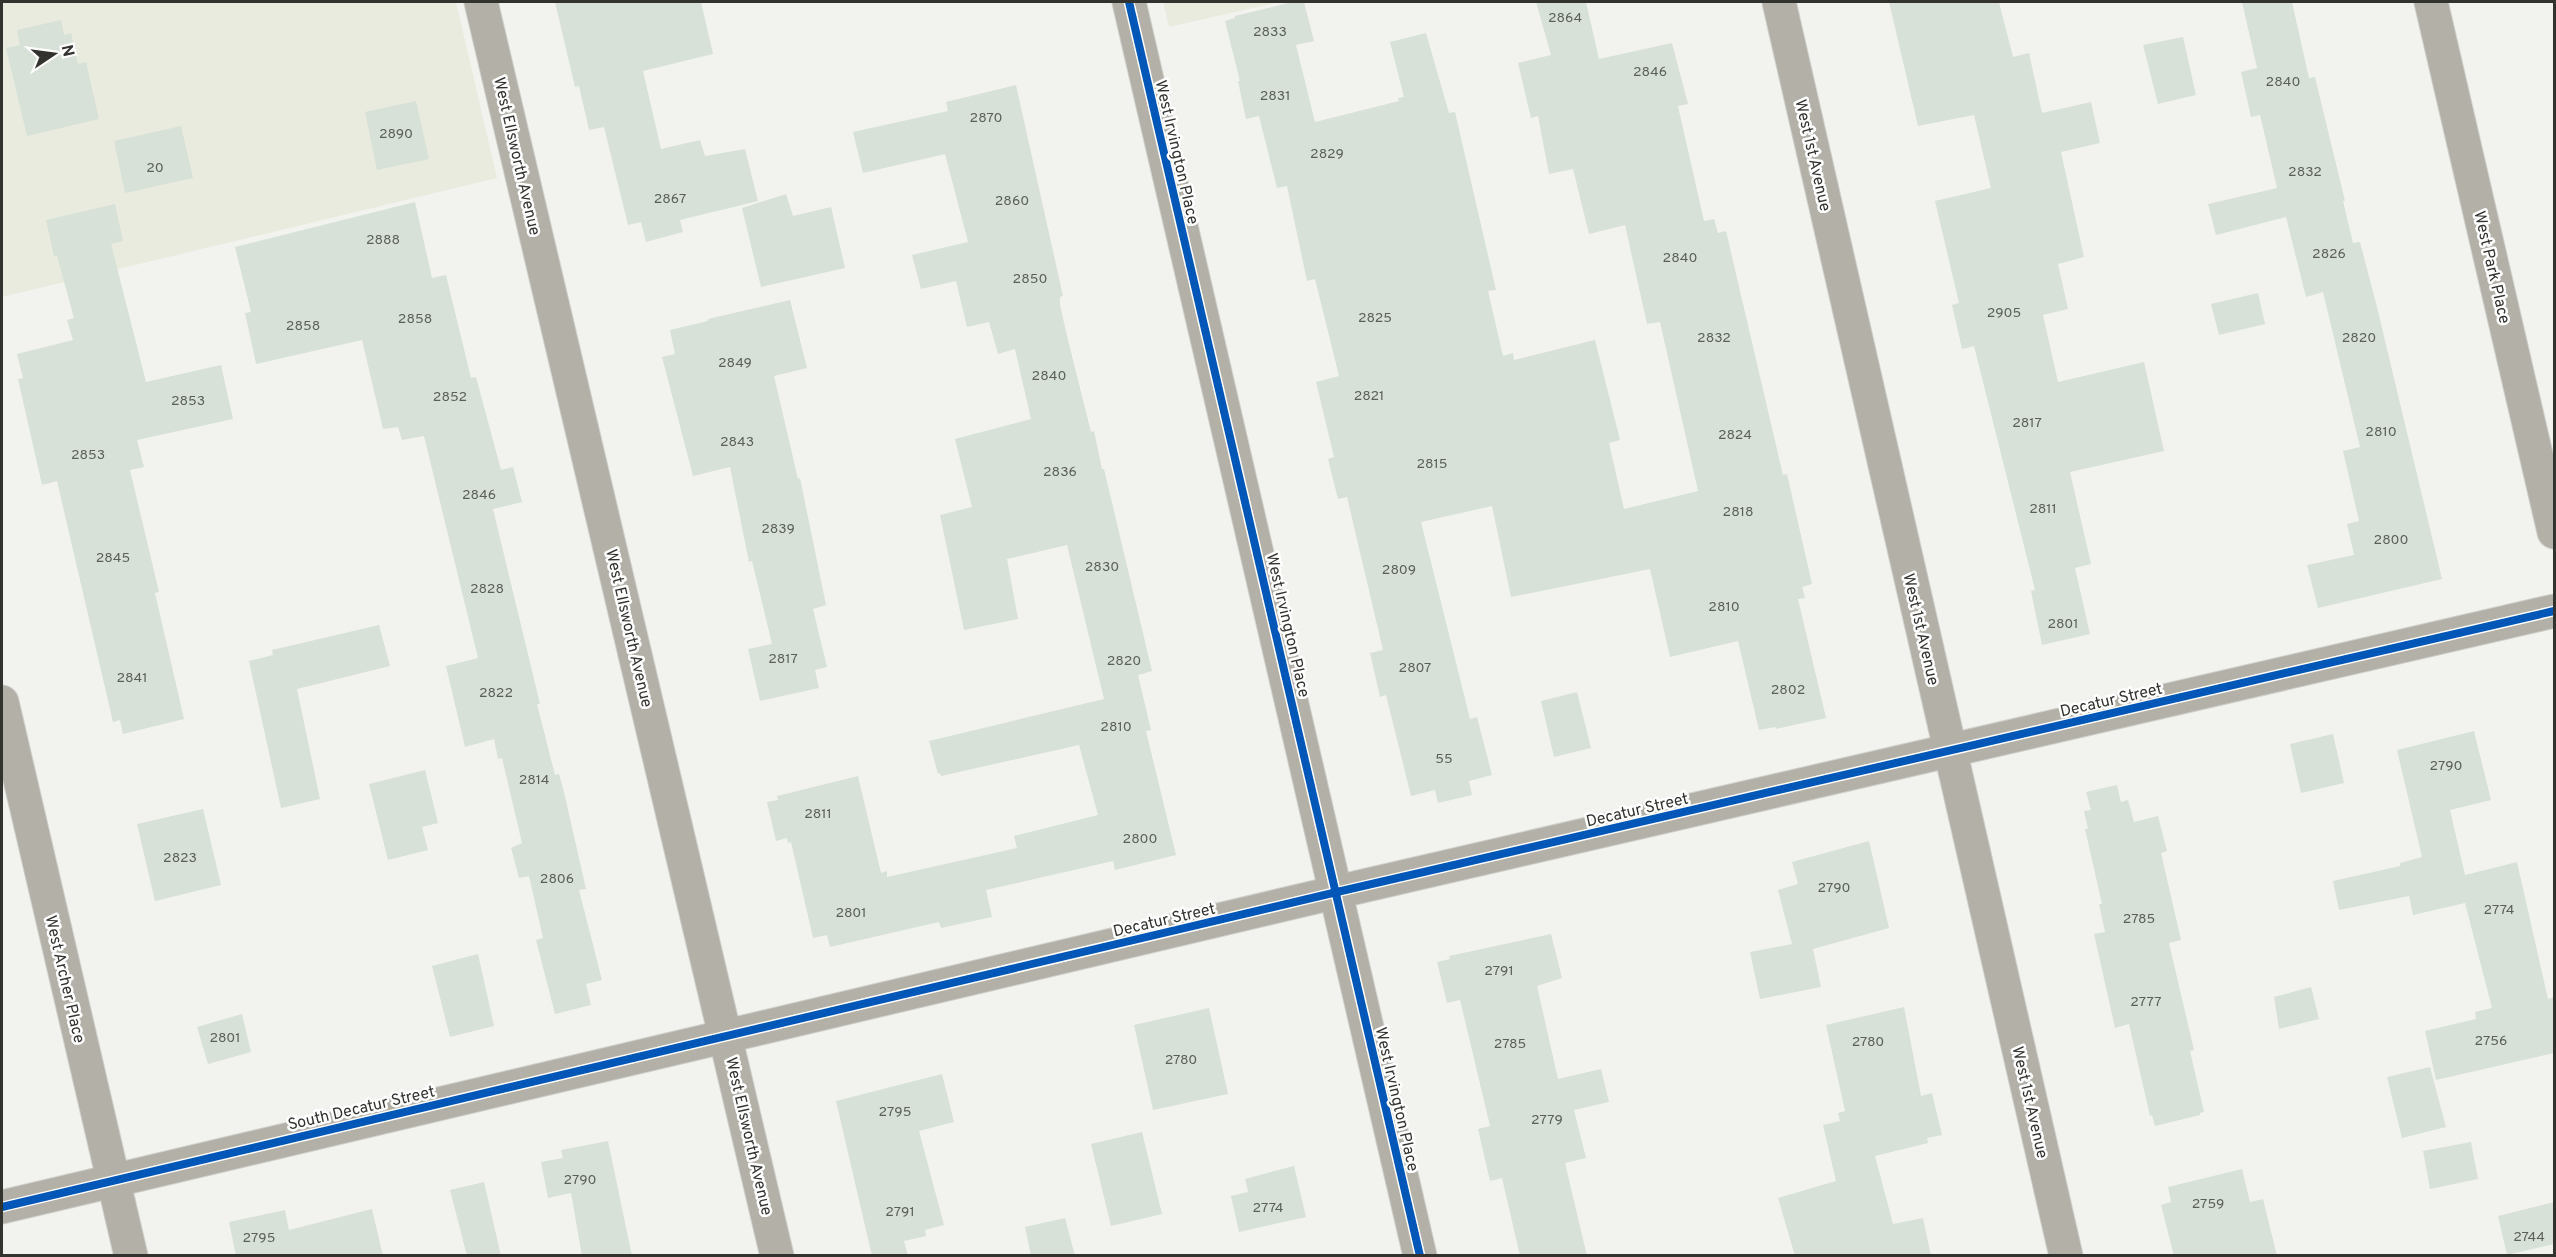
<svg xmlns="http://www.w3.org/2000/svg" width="2556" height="1257" viewBox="0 0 2556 1257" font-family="Overpass,sans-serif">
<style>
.built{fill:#e8ebde}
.building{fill:#d7e1d8}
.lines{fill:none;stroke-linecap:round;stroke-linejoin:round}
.minor-casing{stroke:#cfd0cc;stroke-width:35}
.minor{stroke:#b3b0a8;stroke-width:33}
.cycleway-casing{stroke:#fff;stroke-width:11}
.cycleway{stroke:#0057b8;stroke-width:8}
.labels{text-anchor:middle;stroke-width:5;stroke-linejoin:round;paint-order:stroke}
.number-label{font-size:14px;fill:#5b5e59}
.street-label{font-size:16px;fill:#32332f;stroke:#fff}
</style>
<rect width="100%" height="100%" fill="#f2f3ee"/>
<g class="built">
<path d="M 2,2 L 456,2 L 497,178 L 2,297 Z"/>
<path d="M 1163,2 L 1278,2 L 1169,27 Z"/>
</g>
<g class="building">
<path d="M 555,2 L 701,2 L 713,54 L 643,71 L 661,149 L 700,140 L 705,156 L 745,149 L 758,201 L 680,220 L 683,232 L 646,242 L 641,222 L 628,225 L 604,127 L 589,130 L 579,86 L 575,87 Z"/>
<path d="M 1292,2 L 1304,2 L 1314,41 L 1296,45 L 1315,122 L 1399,101 L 1398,98 L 1404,97 L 1390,42 L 1426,33 L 1449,113 L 1455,112 L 1496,290 L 1488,291 L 1503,356 L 1513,353 L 1514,360 L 1595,340 L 1620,440 L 1609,443 L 1624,509 L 1698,491 L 1660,322 L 1647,324 L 1625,225 L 1589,234 L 1573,169 L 1549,174 L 1538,116 L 1531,118 L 1518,63 L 1551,55 L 1536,2 L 1586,2 L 1599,59 L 1672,43 L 1688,104 L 1678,106 L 1704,221 L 1714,219 L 1718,233 L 1726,231 L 1783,475 L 1787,474 L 1812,584 L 1802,587 L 1805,598 L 1798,599 L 1826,718 L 1776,729 L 1775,727 L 1759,730 L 1738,641 L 1670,657 L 1650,569 L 1511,597 L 1492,506 L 1421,522 L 1470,719 L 1477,717 L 1492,775 L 1469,781 L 1472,795 L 1438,803 L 1435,790 L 1411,796 L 1386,695 L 1380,697 L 1370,653 L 1383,650 L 1347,497 L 1338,499 L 1328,459 L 1334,457 L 1316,382 L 1339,376 L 1315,279 L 1307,281 L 1287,186 L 1277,188 L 1259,116 L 1246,119 L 1238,81 L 1240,81 L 1225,21 L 1235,18 L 1235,16 Z"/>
<path d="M 1889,2 L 1999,2 L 2013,57 L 2029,53 L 2042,113 L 2091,102 L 2100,143 L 2061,152 L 2084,257 L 2058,264 L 2068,309 L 2043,315 L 2058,382 L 2144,362 L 2164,451 L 2070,472 L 2091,564 L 2075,568 L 2090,634 L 2042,645 L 2031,591 L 2035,590 L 1974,346 L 1962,349 L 1952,305 L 1959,303 L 1935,201 L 1991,188 L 1974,115 L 1918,126 Z"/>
<path d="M 2242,2 L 2292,2 L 2309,78 L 2315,77 L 2345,201 L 2343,201 L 2353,243 L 2360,242 L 2377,307 L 2442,579 L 2318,608 L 2307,565 L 2354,555 L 2347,524 L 2359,521 L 2343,451 L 2360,447 L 2323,292 L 2306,297 L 2286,217 L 2216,235 L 2208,204 L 2277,188 L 2260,115 L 2251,117 L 2241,72 L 2257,68 Z"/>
<path d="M 61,20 L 64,35 L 71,33 L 78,64 L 86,62 L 99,119 L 27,136 L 6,48 L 20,45 L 17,30 Z"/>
<path d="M 2183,37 L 2196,95 L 2158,104 L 2143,45 Z"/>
<path d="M 1016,85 L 1063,296 L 1060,297 L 1060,305 L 1068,340 L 1091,432 L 1094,431 L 1102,469 L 1104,469 L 1152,671 L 1138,675 L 1151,730 L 1146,731 L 1176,855 L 1115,870 L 1113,861 L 986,890 L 992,917 L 941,928 L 939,922 L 830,947 L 827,935 L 813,938 L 791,842 L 788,843 L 787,838 L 776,841 L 767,802 L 778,800 L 777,796 L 858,776 L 881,873 L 887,871 L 887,877 L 1017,848 L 1014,836 L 1098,815 L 1079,745 L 941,776 L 940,773 L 938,774 L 929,741 L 1104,699 L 1067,545 L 1007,559 L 1018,619 L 964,630 L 940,515 L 972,507 L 955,439 L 1031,419 L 1015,349 L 998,354 L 989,322 L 967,327 L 956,281 L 921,289 L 912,255 L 968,242 L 945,154 L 863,173 L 853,132 L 948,111 L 946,102 Z"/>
<path d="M 416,101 L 429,159 L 377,170 L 365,112 Z"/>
<path d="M 181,126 L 193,178 L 125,193 L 114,141 Z"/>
<path d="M 786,194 L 793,216 L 831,207 L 845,268 L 761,287 L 742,208 Z"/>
<path d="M 415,202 L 432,278 L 446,275 L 471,378 L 476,377 L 501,470 L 513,467 L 522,502 L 493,509 L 540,704 L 537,704 L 555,775 L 559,774 L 564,792 L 586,889 L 579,890 L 602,980 L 586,984 L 591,1005 L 555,1014 L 536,940 L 543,938 L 529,876 L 519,878 L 511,848 L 522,843 L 502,758 L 498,759 L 494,739 L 465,747 L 446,666 L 478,658 L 424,436 L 402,440 L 398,427 L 383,429 L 362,340 L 256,364 L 245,313 L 251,312 L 235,247 Z"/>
<path d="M 115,204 L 123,241 L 111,244 L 146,382 L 221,365 L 233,419 L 137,440 L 144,467 L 130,470 L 159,592 L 155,593 L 184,719 L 123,734 L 120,720 L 113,722 L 57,481 L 42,485 L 18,379 L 23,378 L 17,354 L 73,340 L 67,320 L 74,318 L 57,256 L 54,256 L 46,220 Z"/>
<path d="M 2258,293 L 2265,324 L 2219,335 L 2211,304 Z"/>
<path d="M 790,300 L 807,368 L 774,376 L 798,479 L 800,478 L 826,605 L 813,609 L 827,667 L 815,670 L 819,688 L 760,701 L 748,649 L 772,644 L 752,561 L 749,562 L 730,467 L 693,476 L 662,357 L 675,354 L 670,330 L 708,321 L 708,319 Z"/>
<path d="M 379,625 L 390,666 L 297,689 L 320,799 L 281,808 L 249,661 L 273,655 L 272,650 Z"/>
<path d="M 1577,692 L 1591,748 L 1554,757 L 1541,701 Z"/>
<path d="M 2474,731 L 2491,800 L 2450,810 L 2465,875 L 2517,862 L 2548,999 L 2554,997 L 2554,1053 L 2436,1080 L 2425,1031 L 2476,1019 L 2475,1012 L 2492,1008 L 2465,903 L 2413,915 L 2409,896 L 2339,910 L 2333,881 L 2400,866 L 2400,863 L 2422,857 L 2397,750 Z"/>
<path d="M 2333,734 L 2344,783 L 2301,793 L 2290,744 Z"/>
<path d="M 425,770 L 438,823 L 422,827 L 428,850 L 388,860 L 369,784 Z"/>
<path d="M 2117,785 L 2121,802 L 2128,800 L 2134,822 L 2158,816 L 2167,851 L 2161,853 L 2181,940 L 2169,943 L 2194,1050 L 2190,1051 L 2204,1112 L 2200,1113 L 2200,1115 L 2155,1126 L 2152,1115 L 2150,1116 L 2129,1024 L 2115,1028 L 2094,934 L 2105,932 L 2099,904 L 2102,904 L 2085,829 L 2088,829 L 2084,811 L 2091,810 L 2086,792 Z"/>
<path d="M 203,809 L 221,885 L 155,901 L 137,824 Z"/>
<path d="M 1869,841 L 1889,928 L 1813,949 L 1821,987 L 1760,999 L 1750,952 L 1792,944 L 1778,890 L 1798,884 L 1792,862 Z"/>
<path d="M 1551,934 L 1562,978 L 1537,986 L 1558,1079 L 1601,1069 L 1609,1102 L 1574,1110 L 1586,1158 L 1565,1163 L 1587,1256 L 1520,1256 L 1502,1178 L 1490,1181 L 1478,1129 L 1490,1126 L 1461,1004 L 1460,1000 L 1447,1003 L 1437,962 L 1450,959 L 1449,956 Z"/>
<path d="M 478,954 L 494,1026 L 450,1037 L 432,966 Z"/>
<path d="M 2311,987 L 2319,1019 L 2279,1029 L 2274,997 Z"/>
<path d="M 1904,1007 L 1921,1096 L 1932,1093 L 1942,1135 L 1927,1138 L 1928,1143 L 1875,1156 L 1893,1224 L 1923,1218 L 1931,1256 L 1795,1256 L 1778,1198 L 1836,1181 L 1823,1125 L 1840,1121 L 1838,1113 L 1845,1111 L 1826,1025 Z"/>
<path d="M 1209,1008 L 1228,1094 L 1153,1110 L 1134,1025 Z"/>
<path d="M 242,1014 L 251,1052 L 208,1064 L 197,1027 Z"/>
<path d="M 2430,1067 L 2446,1127 L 2402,1138 L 2387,1077 Z"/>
<path d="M 942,1074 L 954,1122 L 919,1131 L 944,1225 L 925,1230 L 926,1236 L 904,1241 L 908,1256 L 872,1256 L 836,1101 Z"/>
<path d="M 1142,1132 L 1162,1214 L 1111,1226 L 1091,1144 Z"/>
<path d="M 608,1141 L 632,1256 L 582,1256 L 571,1193 L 548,1198 L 541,1162 L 563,1158 L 561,1150 Z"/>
<path d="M 2471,1142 L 2478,1179 L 2430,1189 L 2423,1151 Z"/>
<path d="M 1294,1166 L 1306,1217 L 1239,1232 L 1231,1196 L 1248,1192 L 1245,1179 Z"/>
<path d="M 2242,1169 L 2250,1202 L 2263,1199 L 2277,1256 L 2174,1256 L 2161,1205 L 2171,1202 L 2168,1187 Z"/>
<path d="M 484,1182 L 501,1256 L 467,1256 L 450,1190 Z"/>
<path d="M 2554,1202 L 2554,1244 L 2507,1255 L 2498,1216 Z"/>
<path d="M 372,1209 L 383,1256 L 236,1256 L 229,1222 L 285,1210 L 289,1230 Z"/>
<path d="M 1065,1218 L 1075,1256 L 1031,1256 L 1025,1227 Z"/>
</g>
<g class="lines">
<defs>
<g id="minor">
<path d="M 481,2 L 777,1256"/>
<path d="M 1129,2 L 1420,1256"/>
<path d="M 1779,2 L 2066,1256"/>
<path d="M 2431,2 L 2554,532"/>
<path d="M 2,702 L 131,1256"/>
<path d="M 2,1207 L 1337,892 L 2554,611"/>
</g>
</defs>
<use href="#minor" class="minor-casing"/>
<use href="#minor" class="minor"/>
<defs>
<g id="cycleway">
<path d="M 1129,2 L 1420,1256"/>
<path d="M 2,1207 L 1337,892 L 2554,611"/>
</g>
</defs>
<use href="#cycleway" class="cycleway-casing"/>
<use href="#cycleway" class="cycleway"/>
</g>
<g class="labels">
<g class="number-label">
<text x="1565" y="22">2864</text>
<text x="1270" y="36">2833</text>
<text x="1650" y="76">2846</text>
<text x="2283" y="86">2840</text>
<text x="1275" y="100">2831</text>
<text x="986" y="122">2870</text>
<text x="396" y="138">2890</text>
<text x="1327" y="158">2829</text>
<text x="155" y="172">20</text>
<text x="2305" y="176">2832</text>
<text x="670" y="203">2867</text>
<text x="1012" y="205">2860</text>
<text x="383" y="244">2888</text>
<text x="2329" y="258">2826</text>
<text x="1680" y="262">2840</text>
<text x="1030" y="283">2850</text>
<text x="2004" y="317">2905</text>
<text x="1375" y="322">2825</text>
<text x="415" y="323">2858</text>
<text x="303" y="330">2858</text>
<text x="1714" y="342">2832</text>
<text x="2359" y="342">2820</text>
<text x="735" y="367">2849</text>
<text x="1049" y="380">2840</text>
<text x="1369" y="400">2821</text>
<text x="450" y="401">2852</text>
<text x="188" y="405">2853</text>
<text x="2027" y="427">2817</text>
<text x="2381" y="436">2810</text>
<text x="1735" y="439">2824</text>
<text x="737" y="446">2843</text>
<text x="88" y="459">2853</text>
<text x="1432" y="468">2815</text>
<text x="1060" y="476">2836</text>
<text x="479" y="499">2846</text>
<text x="2043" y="513">2811</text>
<text x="1738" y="516">2818</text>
<text x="778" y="533">2839</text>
<text x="2391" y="544">2800</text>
<text x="113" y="562">2845</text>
<text x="1102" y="571">2830</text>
<text x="1399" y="574">2809</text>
<text x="487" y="593">2828</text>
<text x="1724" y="611">2810</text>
<text x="2063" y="628">2801</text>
<text x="783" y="663">2817</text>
<text x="1124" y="665">2820</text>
<text x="1415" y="672">2807</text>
<text x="132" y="682">2841</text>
<text x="1788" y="694">2802</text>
<text x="496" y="697">2822</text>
<text x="1116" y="731">2810</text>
<text x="1444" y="763">55</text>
<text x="2446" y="770">2790</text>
<text x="534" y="784">2814</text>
<text x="818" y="818">2811</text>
<text x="1140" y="843">2800</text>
<text x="180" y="862">2823</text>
<text x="557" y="883">2806</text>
<text x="1834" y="892">2790</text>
<text x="2499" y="914">2774</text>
<text x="851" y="917">2801</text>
<text x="2139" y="923">2785</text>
<text x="1499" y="975">2791</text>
<text x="2146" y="1006">2777</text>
<text x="225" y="1042">2801</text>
<text x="2491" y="1045">2756</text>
<text x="1868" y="1046">2780</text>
<text x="1510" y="1048">2785</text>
<text x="1181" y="1064">2780</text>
<text x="895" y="1116">2795</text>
<text x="1547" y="1124">2779</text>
<text x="580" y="1184">2790</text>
<text x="2208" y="1208">2759</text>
<text x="1268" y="1212">2774</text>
<text x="900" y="1216">2791</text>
<text x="2529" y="1241">2744</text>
<text x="259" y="1242">2795</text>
</g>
<g class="street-label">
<text transform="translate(1178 152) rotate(77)" y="6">West Irvington Place</text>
<text transform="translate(1814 155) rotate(77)" y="6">West 1st Avenue</text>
<text transform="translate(518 156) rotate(77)" y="6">West Ellsworth Avenue</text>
<text transform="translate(2493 267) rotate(77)" y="6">West Park Place</text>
<text transform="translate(1289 625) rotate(77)" y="6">West Irvington Place</text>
<text transform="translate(630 628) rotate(77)" y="6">West Ellsworth Avenue</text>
<text transform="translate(1922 629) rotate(77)" y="6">West 1st Avenue</text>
<text transform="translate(2111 699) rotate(-13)" y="6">Decatur Street</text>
<text transform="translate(1637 809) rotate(-13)" y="6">Decatur Street</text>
<text transform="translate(1164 919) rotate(-13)" y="6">Decatur Street</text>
<text transform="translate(66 979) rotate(77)" y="6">West Archer Place</text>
<text transform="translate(1398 1099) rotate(77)" y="6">West Irvington Place</text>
<text transform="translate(2031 1102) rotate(77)" y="6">West 1st Avenue</text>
<text transform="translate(361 1107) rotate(-13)" y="6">South Decatur Street</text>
<text transform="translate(750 1136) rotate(77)" y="6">West Ellsworth Avenue</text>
</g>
</g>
<rect width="2556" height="1257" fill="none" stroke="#32332f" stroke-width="6"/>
<g transform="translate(54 54) rotate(77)" stroke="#ffffff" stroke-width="4.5" paint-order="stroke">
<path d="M0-4.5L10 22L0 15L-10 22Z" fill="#32332f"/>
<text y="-9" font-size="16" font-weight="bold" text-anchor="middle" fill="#32332f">N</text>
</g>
</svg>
